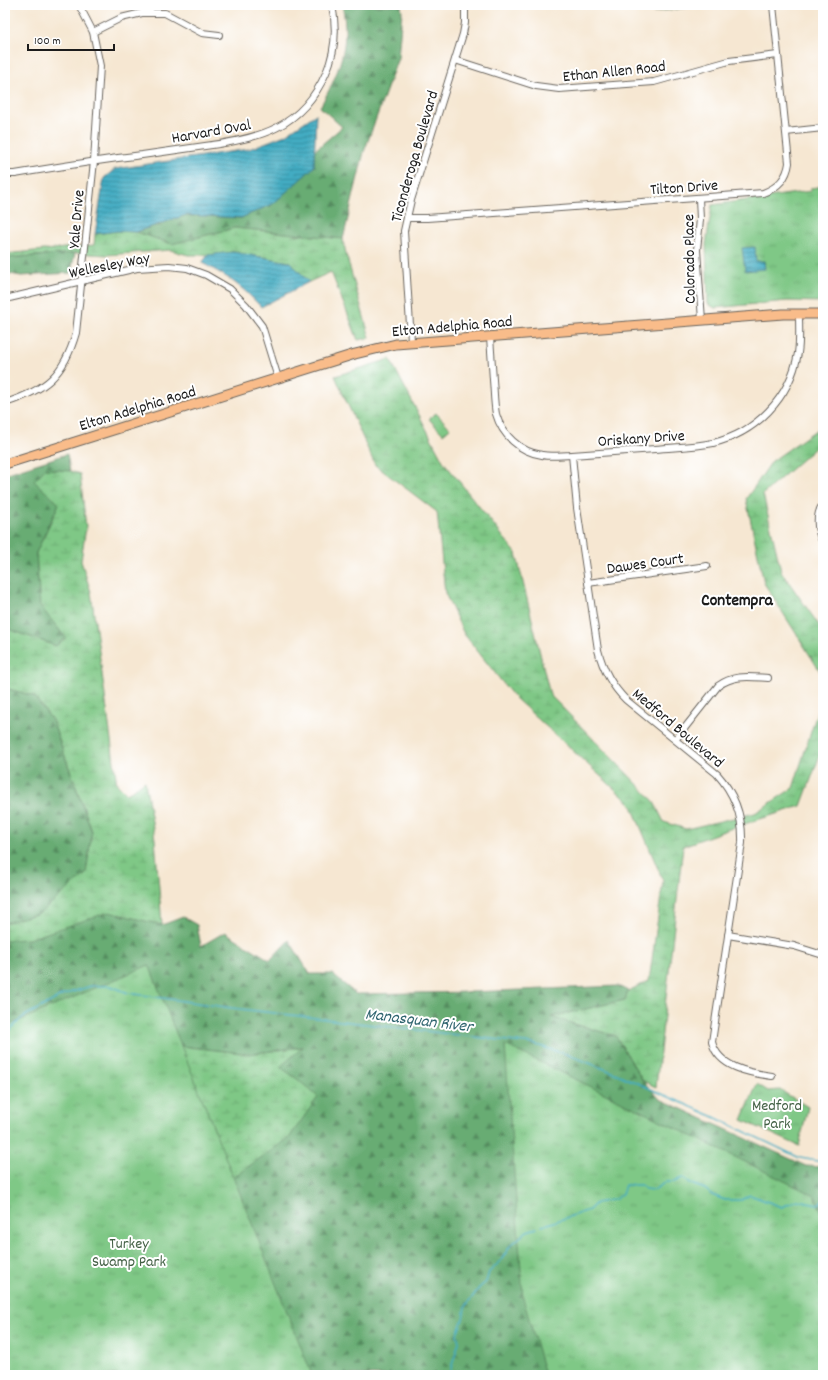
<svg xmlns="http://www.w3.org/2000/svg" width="828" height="1380" viewBox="0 0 828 1380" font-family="Dekko,sans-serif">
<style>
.grass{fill:#7fc886;stroke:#4e7251}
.forest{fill:url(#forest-firs);stroke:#426448}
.wetland{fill:url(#wetland-marsh);stroke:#4e7251}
.park{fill:url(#park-tufts);stroke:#4e7251}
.water{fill:url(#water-rules);stroke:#2f646f}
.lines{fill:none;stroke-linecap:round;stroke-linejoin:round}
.stream{stroke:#42acc2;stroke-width:1.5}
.street-casing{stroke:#68635c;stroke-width:8}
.primary-casing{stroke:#68635c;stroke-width:11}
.street{stroke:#fff;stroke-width:6}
.primary{stroke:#f9bc8a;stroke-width:9}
.labels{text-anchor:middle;stroke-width:4;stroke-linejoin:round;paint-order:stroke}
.street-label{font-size:16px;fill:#1c1c1c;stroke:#fff}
.park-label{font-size:16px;fill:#446146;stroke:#fff}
.neighbourhood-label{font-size:17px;font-weight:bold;fill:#1c1c1c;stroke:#fff}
.water-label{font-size:17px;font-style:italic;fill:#2f646f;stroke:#fff}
</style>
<defs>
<pattern id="forest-firs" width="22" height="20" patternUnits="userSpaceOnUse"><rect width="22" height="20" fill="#67ac73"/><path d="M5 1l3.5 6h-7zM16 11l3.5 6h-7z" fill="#548b5e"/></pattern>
<pattern id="wetland-marsh" width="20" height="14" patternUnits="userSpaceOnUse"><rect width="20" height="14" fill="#7fc886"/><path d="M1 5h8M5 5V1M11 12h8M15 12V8" fill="none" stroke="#6dab73"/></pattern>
<pattern id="park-tufts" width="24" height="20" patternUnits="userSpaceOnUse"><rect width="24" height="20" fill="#7fc886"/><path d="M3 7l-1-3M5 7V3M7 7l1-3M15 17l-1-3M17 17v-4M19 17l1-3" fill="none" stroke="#6dab73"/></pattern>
<pattern id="water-rules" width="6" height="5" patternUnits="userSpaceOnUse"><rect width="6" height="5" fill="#42acc2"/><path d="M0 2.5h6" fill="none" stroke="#368b9d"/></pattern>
</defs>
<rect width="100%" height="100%" fill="#fff"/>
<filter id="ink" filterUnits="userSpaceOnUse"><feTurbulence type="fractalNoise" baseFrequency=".025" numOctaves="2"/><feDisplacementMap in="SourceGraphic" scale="8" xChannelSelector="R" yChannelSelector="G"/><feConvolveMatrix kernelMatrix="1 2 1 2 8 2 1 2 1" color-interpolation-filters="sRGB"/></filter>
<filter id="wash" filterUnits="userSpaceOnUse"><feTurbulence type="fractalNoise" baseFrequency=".012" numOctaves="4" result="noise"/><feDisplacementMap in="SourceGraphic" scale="16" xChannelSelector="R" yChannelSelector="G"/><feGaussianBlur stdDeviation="0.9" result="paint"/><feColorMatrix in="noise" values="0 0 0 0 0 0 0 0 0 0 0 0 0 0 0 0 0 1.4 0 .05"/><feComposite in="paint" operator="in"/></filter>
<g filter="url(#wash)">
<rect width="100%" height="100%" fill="#f6e7d2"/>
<path class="grass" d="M 436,413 L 450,428 L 443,434 L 429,419 Z"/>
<g class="forest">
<path d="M 342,5 L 401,5 L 402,12 L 398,58 L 364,152 L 343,239 L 235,228 L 172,244 L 136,232 L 186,215 L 242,218 L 314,167 L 314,151 L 342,127 L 320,107 C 339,73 351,44 342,5 Z"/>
<path d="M 623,5 L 706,5 L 655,12 Z"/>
<path d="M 75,253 L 71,273 L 21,276 L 5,273 L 5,258 Z"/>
<path d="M 67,454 L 70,471 L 45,469 L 59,504 L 36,553 L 40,606 L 66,638 L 56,646 L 5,628 L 5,474 Z"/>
<path d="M 5,688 L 34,696 L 52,720 L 92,832 L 86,874 L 40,914 L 5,923 Z"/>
<path d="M 109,911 L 162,925 L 183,917 L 197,925 L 201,946 L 225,932 L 270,960 L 289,940 L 310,974 L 332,974 L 356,994 L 471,992 L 618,986 L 628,991 L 625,1000 L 552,1017 L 616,1036 L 643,1081 L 660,1099 L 806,1166 L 823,1167 L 823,1375 L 5,1375 L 296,1078 L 279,1067 L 302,1047 L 249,1054 L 181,1046 L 5,1146 L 5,940 L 29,939 Z"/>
</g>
<g class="wetland">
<path d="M 235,228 L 343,239 L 346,254 L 370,338 L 358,340 L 331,272 L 309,282 L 290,262 L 233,252 L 208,255 L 188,255 L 170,250 L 107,255 L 75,253 L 5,258 L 5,254 L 94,245 L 95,234 L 117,231 L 136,232 L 172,244 Z"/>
<path d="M 390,359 L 443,461 L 516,553 L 550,695 L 653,800 L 664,822 L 686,829 L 755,813 L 793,788 L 823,694 L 823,747 L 801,806 L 735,827 L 683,846 L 656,1087 L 643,1081 L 616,1036 L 551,1017 L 625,1000 L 628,991 L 649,981 L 663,881 L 631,804 L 514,697 L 464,634 L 445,593 L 437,512 L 375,465 L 335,376 Z"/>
<path d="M 823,425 L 823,441 L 763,494 L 781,571 L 823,631 L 823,676 L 764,583 L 746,499 L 772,461 Z"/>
<path d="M 45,469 L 70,471 L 80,474 L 86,527 L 81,561 L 91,592 L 117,784 L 127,794 L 145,781 L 155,839 L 162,925 L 109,912 L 29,939 L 5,940 L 5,923 L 40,913 L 86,874 L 92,831 L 52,720 L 34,696 L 5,688 L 5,628 L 56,646 L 66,638 L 40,606 L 36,553 L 59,504 L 34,481 Z"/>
<path d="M 181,1046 L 249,1054 L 303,1047 L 280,1067 L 296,1078 L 318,1097 L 289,1138 L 209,1194 Z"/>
</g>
<g class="park">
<path d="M 823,186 L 823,302 L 787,301 L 715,308 L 708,304 L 706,244 L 712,205 L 811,191 L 811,188 Z"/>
<path d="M 149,965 L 312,1375 L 5,1375 L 5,1027 Z"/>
<path d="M 505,1045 L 815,1196 L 823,1215 L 823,1375 L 545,1375 L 523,1298 Z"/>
<path d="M 757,1084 L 768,1091 L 780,1090 L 808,1107 L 799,1146 L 742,1120 Z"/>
</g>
<g class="water">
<path d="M 316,114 L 314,167 L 273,204 L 241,218 L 186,215 L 136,232 L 117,231 L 95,234 L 104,178 L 115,169 L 249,149 L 285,135 Z"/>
<path d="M 755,247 L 756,261 L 764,261 L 765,269 L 745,271 L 742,248 Z"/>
<path d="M 233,252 L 290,262 L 309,282 L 261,307 C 242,286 227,276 202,263 L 208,255 Z"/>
</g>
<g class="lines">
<g class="stream">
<path d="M 5,1035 L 23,1017 L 63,995 L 91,986 L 111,986 L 128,993 L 232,1008 L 533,1044 L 569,1055 L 617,1074 L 712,1116 L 800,1158 L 823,1162"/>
<path d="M 542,1226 L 589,1210 L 596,1203 L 616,1199 L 622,1194 L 625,1185 L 641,1185 L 645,1189 L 654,1190 L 666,1182 L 674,1182 L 682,1178 L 694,1185 L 705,1189 L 712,1195 L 725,1200 L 741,1200 L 750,1195 L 782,1207 L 797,1200 L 818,1204 L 823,1201"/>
<path d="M 449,1375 L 459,1342 L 457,1334 L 463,1319 L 465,1307 L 479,1288 L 486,1282 L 489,1272 L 500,1262 L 510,1246 L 527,1231 L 537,1228"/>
</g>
</g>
</g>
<g filter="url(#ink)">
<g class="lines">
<defs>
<g id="street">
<path d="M 93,32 L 121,18 L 142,13 L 165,13 L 202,33 L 219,35"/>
<path d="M 455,60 L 536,86 L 559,89 L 654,82 L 729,61 L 778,55"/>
<path d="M 786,132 L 823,128"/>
<path d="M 5,174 L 15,174 C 57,167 99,160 142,155 C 163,152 184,149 205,146 C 259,139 302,128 326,73 C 335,52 337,28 332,5"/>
<path d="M 699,198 L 700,219 L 697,250 L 702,320"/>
<path d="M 407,218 L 427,218 L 763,193 C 777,188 787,178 789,163 L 773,5"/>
<path d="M 5,299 L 137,268 L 169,266 L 187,268 L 206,275 L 230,289 L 246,305 L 262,326 L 278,378"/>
<path d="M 490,337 C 491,351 492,365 493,380 C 494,391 494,403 496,414 C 502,435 520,452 542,455 C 552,457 562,455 572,455 C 600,453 627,451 655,449 C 674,447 694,447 713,443 C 756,433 790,398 798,353 C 800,340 799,327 799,314"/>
<path d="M 411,341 L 404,231 L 411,200 L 463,34 L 465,23 L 465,5"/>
<path d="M 5,403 C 46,390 64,375 76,333 L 94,161 L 100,66 L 93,32 L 79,5"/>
<path d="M 572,455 L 577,508 L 598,650 C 603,670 611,685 626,700 L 717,774 C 734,793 743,817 742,843 L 712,1042 C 718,1067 749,1073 772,1076"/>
<path d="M 823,503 C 815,516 817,530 823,543"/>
<path d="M 588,583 L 707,566"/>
<path d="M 676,739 L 718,686 C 734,674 750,677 768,678"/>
<path d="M 728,935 L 794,946 L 823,955"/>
</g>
<path id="primary" d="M 5,464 L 355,354 L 396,344 L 783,314 L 823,314"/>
</defs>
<use href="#street" class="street-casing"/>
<use href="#primary" class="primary-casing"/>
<use href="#street" class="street"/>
<use href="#primary" class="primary"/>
</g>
</g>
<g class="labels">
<g class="street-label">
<text transform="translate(614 70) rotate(-6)" y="6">Ethan Allen Road</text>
<text transform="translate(211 130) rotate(-10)" y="6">Harvard Oval</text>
<text transform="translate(413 156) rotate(-74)" y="6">Ticonderoga Boulevard</text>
<text transform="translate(684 186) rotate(-4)" y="6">Tilton Drive</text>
<text transform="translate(75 219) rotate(-85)" y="6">Yale Drive</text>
<text transform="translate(688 259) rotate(-91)" y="6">Colorado Place</text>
<text transform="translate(109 264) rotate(-11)" y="6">Wellesley Way</text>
<text transform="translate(452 325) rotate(-5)" y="6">Elton Adelphia Road</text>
<text transform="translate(137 407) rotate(-17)" y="6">Elton Adelphia Road</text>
<text transform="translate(641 437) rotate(-4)" y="6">Oriskany Drive</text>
<text transform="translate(645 562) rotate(-8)" y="6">Dawes Court</text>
<text transform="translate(679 727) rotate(40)" y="6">Medford Boulevard</text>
</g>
<g class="park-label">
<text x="777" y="1110">Medford<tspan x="777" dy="18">Park</tspan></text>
<text x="129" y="1248">Turkey<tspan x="129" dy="18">Swamp Park</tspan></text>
</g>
<g class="neighbourhood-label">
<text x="737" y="605">Contempra</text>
</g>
<g class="water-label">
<text transform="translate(419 1019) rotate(7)" y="6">Manasquan River</text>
</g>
</g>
<rect width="828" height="1380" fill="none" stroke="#fff" stroke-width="20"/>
<path d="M28 44v6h86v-6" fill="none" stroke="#1c1c1c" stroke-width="2"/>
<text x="34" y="44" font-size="12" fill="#1c1c1c" stroke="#ffffff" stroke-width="3" paint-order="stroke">100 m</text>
</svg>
